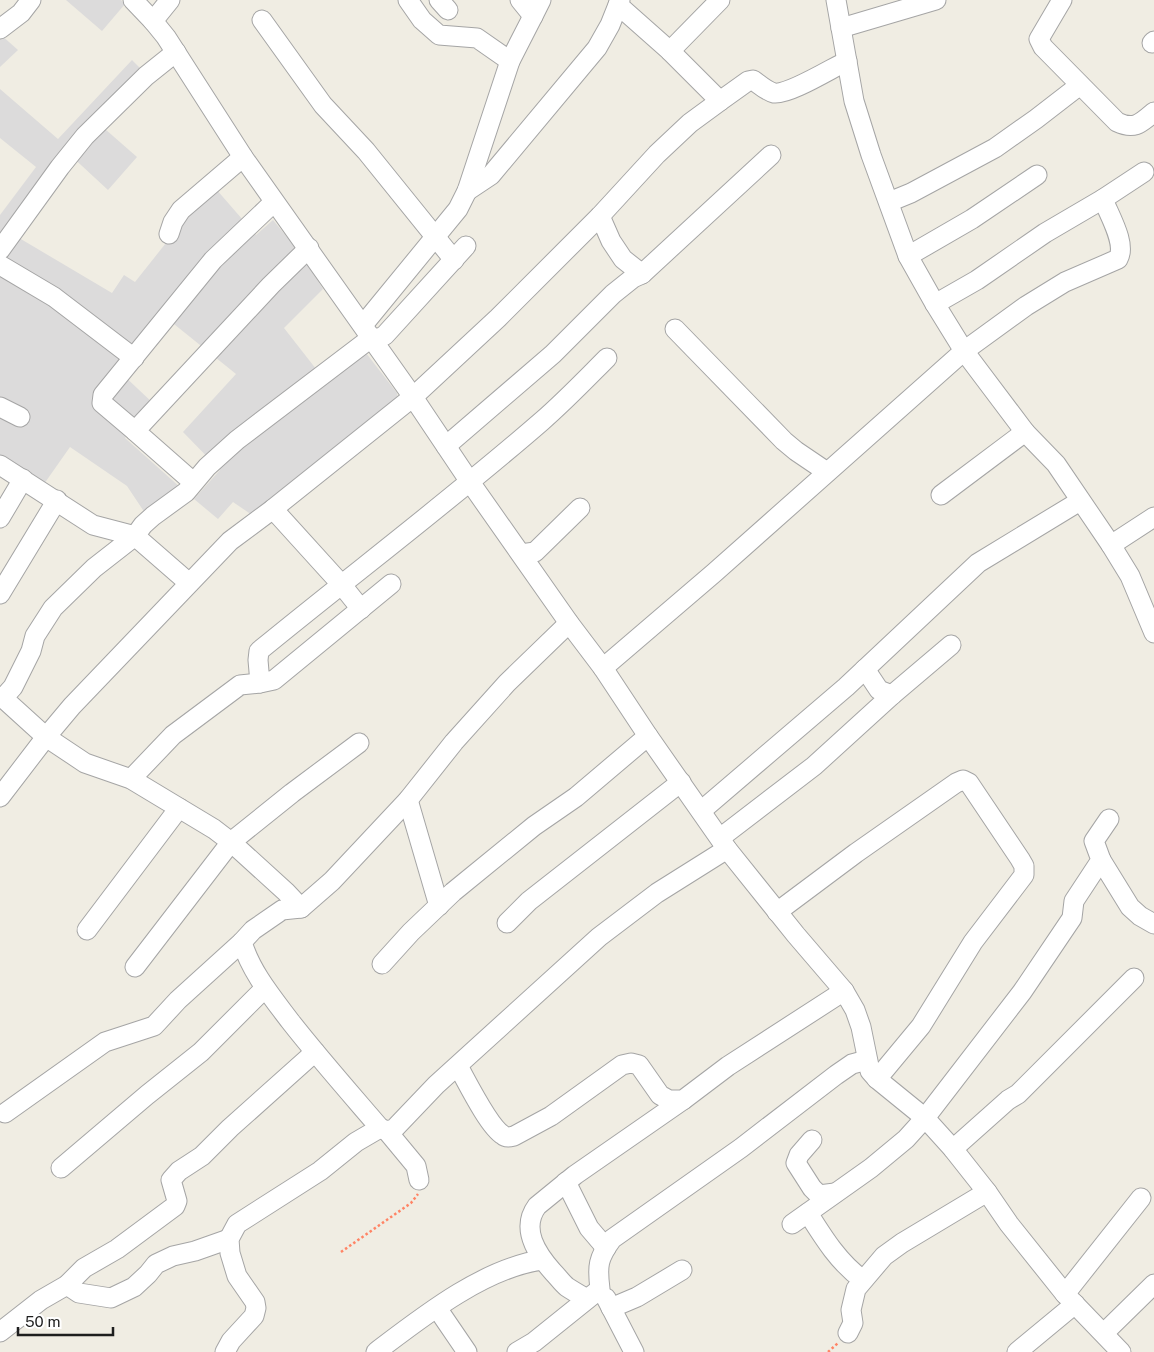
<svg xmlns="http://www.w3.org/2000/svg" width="1154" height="1352" viewBox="0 0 1154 1352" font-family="'Public Sans',sans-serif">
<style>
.residential{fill:#dcdbdb}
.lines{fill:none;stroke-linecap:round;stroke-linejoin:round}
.minor-casing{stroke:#a5a5a5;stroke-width:21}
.path{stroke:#ff8465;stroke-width:2.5;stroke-dasharray:2.5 2.5;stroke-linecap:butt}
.minor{stroke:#fff;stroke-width:19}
</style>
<rect width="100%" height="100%" fill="#f0ede3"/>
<g class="residential">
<path d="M 66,0 L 121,0 L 125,4 L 102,31 Z"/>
<path d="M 0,34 L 18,50 L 0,67 Z"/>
<path d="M 132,60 L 142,70 L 97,122 L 137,157 L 108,190 L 68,153 L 9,232 L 112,293 L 124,275 L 135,282 L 185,219 L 216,189 L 256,235 L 273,220 L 301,254 L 323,289 L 284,328 L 327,383 L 366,353 L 397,393 L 398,402 L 255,517 L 233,502 L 218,519 L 194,499 L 220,470 L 183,432 L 236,374 L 164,316 L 120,372 L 155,405 L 125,438 L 181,488 L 147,516 L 127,486 L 70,447 L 44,484 L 0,462 L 0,215 L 36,167 L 0,138 L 0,89 L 58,139 Z"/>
</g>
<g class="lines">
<defs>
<g id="minor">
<path d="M 133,0 L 153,21 L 166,37 L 243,157 L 413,397 L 470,482 L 569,623 L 603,668 L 648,736 L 727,849 L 796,935 L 844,991 L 855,1010 L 861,1027 L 870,1071 L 877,1079 L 925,1118 L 953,1149 L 987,1192 L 1009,1224 L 1065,1294 L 1121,1352"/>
<path d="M 408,0 L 422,20 L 439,35 L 477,38 L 510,61"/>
<path d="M 439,0 L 448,10"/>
<path d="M 520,0 L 533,16 L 541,0"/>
<path d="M 836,0 L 854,101 L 871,155 L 908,256 L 935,304 L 964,351 L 1025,432 L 1056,464 L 1111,545 L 1130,576 L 1154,633"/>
<path d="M 1062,0 L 1039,39 L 1043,47 L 1117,122 C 1134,130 1140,124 1154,112"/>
<path d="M 618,5 L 670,51 L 720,101 L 748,81 L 753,80 C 759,84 766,91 774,93 C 789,95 832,68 847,61"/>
<path d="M 262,20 L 323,105 L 366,151 L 454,260"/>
<path d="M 153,21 L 170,0"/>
<path d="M 841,28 L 936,0"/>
<path d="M 0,29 L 21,13 L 31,0"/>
<path d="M 1152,43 L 1154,41"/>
<path d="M 670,51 L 720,0"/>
<path d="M 467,191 L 491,175 L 597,48 L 610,25 L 620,0"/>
<path d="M 889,202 L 911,193 L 995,148 L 1036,119 L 1080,85"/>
<path d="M 600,216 L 611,241 L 623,259 L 642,274 L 771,155"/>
<path d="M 169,234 L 173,222 L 181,210 L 243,157"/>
<path d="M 466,246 L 385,335 L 380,338 L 371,338 L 237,440 L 207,467 L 186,492 L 153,516 L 143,525 L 135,536 L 94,568 L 53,608 L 35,636 L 31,651 L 13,687 L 3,698 L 46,737 L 85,763 L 131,779 L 214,829 L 231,842 L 286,892 L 301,908 L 282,910 L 253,930 L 242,942 C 251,972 272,997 290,1021 C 319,1058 350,1093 380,1128 L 387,1131 L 394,1129 L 436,1085 L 599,937 L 657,893 L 727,849"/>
<path d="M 0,250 L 60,167 L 85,136 L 146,76 L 176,52"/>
<path d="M 908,256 L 972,219 L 1037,175"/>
<path d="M 0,265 L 54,297 L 134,358"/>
<path d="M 935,304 L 977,280 L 1045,233 L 1103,199 L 1144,172"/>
<path d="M 363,325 L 458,209 L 467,191 L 510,61 L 533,16"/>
<path d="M 675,329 L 784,441 L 796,451 L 827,472"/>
<path d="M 0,407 L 20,417"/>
<path d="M 135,431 L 102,403 L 103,395 L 213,260 L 274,202"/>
<path d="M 446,446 L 553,354 L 613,294 L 633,278 L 642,274"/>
<path d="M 0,465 L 93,525 L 135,536 L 189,583"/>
<path d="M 193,482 L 135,431 L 271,285 L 309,248"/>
<path d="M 941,495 L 1025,432"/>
<path d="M 273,509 L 341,584 L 361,609"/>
<path d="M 0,518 L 23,479"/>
<path d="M 1111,545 L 1154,517"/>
<path d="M 521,554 L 535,552 L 580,508"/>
<path d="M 0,594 L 57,500"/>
<path d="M 603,668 L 714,573 L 964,351 L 1026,306 L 1065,282 L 1118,259 C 1127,244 1109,215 1103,199"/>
<path d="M 865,669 L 879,690 L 892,695"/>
<path d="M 260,683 L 258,660 L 259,651 C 353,574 450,501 542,421 C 565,401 586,379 607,358"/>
<path d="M 131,779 L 173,735 L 240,685 L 260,683 L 274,680 L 391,584"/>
<path d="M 0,797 L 46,737 L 72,706 L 230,541 L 273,509 L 413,397 L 498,318 L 600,216 L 657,154 L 690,123 L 720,101"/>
<path d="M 408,800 L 439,906"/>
<path d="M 701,811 L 846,687 L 978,563 L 1080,501"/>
<path d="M 720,838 L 814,766 L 892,695 L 951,645"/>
<path d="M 1101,860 L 1130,907 L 1140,916 L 1154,924"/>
<path d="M 301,908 L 332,881 L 408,800 L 454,742 L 507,683 L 569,623"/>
<path d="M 777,912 L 856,853 L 956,783 L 963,780 L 969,783 L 1020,859 L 1024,866 L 1024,875 L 973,942 L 921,1026 L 877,1079"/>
<path d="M 507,923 L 529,901 L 681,782"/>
<path d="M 87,930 L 179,808"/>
<path d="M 382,964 L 411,932 L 453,892 L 534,826 L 576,797 L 648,736"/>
<path d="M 135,967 L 231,842 L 292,793 L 359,743"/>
<path d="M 458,1066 C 467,1082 489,1127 503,1135 C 506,1138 510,1137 514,1136 L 551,1116 L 622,1065 L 631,1063 L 639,1065 L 660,1095 L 669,1100 L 683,1100 L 728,1066 L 844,991"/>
<path d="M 5,1113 L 105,1042 L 154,1026 L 178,1000 L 242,942"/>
<path d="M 387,1131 L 416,1166 L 419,1180"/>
<path d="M 812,1140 L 799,1155 L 796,1163 L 812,1188 L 819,1195 L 835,1193"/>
<path d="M 953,1149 L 1008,1100 L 1018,1094 L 1134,978"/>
<path d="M 61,1168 L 147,1095 L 201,1052 L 265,988"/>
<path d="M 566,1182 L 589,1228 L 606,1248"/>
<path d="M 808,1213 C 823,1237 839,1263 863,1280"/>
<path d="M 792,1224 L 871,1168 L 906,1139 L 925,1118 L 1022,992 L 1072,918 L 1074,901 L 1101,860 L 1094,841 L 1109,819"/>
<path d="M 67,1285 L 79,1293 L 111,1298 L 134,1287 L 148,1274 L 156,1264 L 173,1256 L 195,1251 L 229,1239"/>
<path d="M 1065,1294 L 1141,1198"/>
<path d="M 606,1298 L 634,1352"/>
<path d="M 587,1299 C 580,1295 573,1291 567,1287 C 562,1283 558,1277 553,1272 C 537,1254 520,1229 537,1206 L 575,1175 L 683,1100"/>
<path d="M 437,1308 L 467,1352"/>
<path d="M 611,1308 L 637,1297 L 682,1270"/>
<path d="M 0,1332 L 41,1300 L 67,1285 L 84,1268 L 117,1249 L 175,1206 L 177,1201 L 171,1180 L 179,1171 L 202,1156 L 230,1128 L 315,1052"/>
<path d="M 848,1333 L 853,1323 L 851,1310 L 856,1289 L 884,1256 L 902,1243 L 987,1192"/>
<path d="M 1104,1333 L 1154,1284"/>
<path d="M 225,1352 L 231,1341 L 254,1316 L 256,1308 L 255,1302 L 237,1276 L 230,1253 L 229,1239 L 237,1224 L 320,1171 L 356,1142 L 380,1128"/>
<path d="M 376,1352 C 422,1317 484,1268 542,1260"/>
<path d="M 517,1352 L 534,1342 L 600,1289 C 597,1266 598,1258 612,1239 L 741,1148 L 836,1075 L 852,1064 L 867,1060"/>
<path d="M 1017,1352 L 1075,1304"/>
</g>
</defs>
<use href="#minor" class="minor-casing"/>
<g class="path">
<path d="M 341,1252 L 411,1203 L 418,1194"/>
<path d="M 828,1352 L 838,1343"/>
</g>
<use href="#minor" class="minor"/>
</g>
<path d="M18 1327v8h95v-8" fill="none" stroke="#1e1e1e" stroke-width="2.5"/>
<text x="25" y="1327" font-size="15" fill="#1e1e1e" stroke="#ffffff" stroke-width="4" paint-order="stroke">50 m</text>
</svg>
